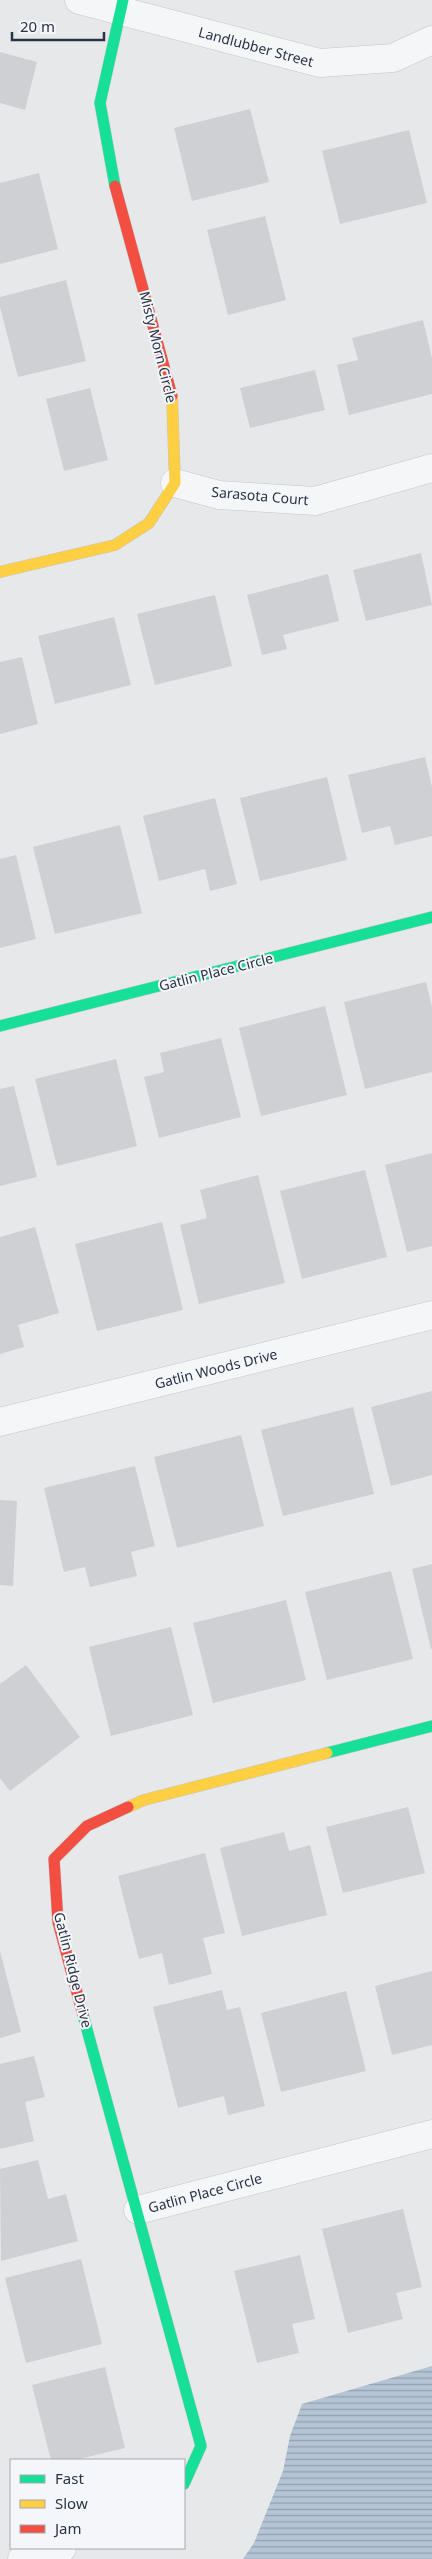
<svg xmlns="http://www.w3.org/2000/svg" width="432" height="2559" viewBox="0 0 432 2559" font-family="'Noto Sans',sans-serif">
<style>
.water{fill:url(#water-rules)}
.building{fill:#ced0d3}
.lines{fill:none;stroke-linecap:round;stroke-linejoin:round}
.street-casing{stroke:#c4c6c8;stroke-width:29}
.fast-casing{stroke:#c4c6c8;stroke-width:12}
.slow-casing{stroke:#c4c6c8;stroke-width:12}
.jam-casing{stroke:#c4c6c8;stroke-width:12}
.street{stroke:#f5f6f7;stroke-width:28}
.fast{stroke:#16e098;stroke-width:11}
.slow{stroke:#ffcf43;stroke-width:11}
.jam{stroke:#f24e42;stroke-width:11}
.labels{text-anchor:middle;stroke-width:4;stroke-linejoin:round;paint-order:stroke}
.street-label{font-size:14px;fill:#2b3445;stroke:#f4f6f9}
</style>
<defs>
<pattern id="water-rules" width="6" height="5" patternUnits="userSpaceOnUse" patternTransform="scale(1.25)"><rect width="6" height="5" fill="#b4c4d5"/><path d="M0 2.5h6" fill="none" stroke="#93a0af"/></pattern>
</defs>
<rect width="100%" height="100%" fill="#e6e8ea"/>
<path class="water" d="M 432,2366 L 432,2559 L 243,2559 L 254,2543 L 283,2471 L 290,2436 L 302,2404 Z"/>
<g class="building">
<path d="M 0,52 L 37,62 L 25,110 L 0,103 Z"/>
<path d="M 250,109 L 269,182 L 192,201 L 174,128 Z"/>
<path d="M 409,130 L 427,203 L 340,224 L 322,151 Z"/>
<path d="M 39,173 L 58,249 L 0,264 L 0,183 Z"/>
<path d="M 265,216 L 286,300 L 228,315 L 207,230 Z"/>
<path d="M 66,280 L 86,361 L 18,377 L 0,307 L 0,297 Z"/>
<path d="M 423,320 L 432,358 L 432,394 L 349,415 L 337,365 L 358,360 L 352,338 Z"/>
<path d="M 315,370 L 325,410 L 250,428 L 240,388 Z"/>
<path d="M 90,388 L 108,460 L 64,471 L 46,399 Z"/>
<path d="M 421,553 L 432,605 L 366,621 L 353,570 Z"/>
<path d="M 328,574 L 339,621 L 283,635 L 287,649 L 262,655 L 247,595 Z"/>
<path d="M 215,595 L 232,666 L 155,685 L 137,614 Z"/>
<path d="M 114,617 L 131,685 L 55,704 L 38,636 Z"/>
<path d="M 22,657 L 38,724 L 0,734 L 0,662 Z"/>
<path d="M 425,757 L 432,787 L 432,836 L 395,845 L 390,826 L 362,833 L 348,775 Z"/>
<path d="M 327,777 L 347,860 L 260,881 L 240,798 Z"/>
<path d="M 215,798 L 237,884 L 210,891 L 205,869 L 159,881 L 143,816 Z"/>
<path d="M 120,825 L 142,913 L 55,934 L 33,847 Z"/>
<path d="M 16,855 L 36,939 L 0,948 L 0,859 Z"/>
<path d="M 426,982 L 432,1007 L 432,1072 L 365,1089 L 344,1002 Z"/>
<path d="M 325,1006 L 347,1095 L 261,1116 L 239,1028 Z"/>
<path d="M 221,1038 L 241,1117 L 159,1138 L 144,1077 L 164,1072 L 160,1053 Z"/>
<path d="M 116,1059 L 137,1146 L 57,1166 L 35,1079 Z"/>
<path d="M 14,1086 L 37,1177 L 0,1186 L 0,1089 Z"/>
<path d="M 432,1153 L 432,1246 L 407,1252 L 385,1165 Z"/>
<path d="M 365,1170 L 387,1257 L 302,1279 L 280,1191 Z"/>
<path d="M 258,1175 L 285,1283 L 199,1304 L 180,1225 L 207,1218 L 200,1190 Z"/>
<path d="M 162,1222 L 183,1310 L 97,1331 L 75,1244 Z"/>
<path d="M 35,1227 L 59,1313 L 18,1325 L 24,1347 L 0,1354 L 0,1237 Z"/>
<path d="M 432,1391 L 432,1475 L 391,1486 L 371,1407 Z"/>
<path d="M 353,1407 L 374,1494 L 283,1516 L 261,1430 Z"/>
<path d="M 241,1435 L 264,1526 L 177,1548 L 154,1457 Z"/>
<path d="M 135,1466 L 155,1546 L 131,1552 L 137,1576 L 90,1587 L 85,1567 L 64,1572 L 44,1488 Z"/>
<path d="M 0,1500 L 17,1501 L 13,1586 L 0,1585 Z"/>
<path d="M 432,1564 L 432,1649 L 431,1649 L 412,1569 Z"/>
<path d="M 391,1571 L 413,1659 L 327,1680 L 305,1592 Z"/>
<path d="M 286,1600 L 306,1680 L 213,1703 L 193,1623 Z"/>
<path d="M 171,1627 L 193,1715 L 111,1736 L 89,1647 Z"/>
<path d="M 26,1665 L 80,1737 L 10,1791 L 0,1778 L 0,1684 Z"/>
<path d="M 408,1807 L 425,1873 L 343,1893 L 326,1827 Z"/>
<path d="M 284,1832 L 289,1851 L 310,1845 L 327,1915 L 242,1936 L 220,1848 Z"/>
<path d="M 205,1853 L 225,1933 L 203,1938 L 212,1974 L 169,1985 L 162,1953 L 139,1959 L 118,1876 Z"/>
<path d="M 0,1951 L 21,2032 L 0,2038 Z"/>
<path d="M 432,1971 L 432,2045 L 392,2055 L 375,1986 Z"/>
<path d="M 222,1990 L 227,2010 L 240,2007 L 265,2106 L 228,2115 L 224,2096 L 178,2108 L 153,2007 Z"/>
<path d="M 346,1991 L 366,2071 L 281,2092 L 261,2013 Z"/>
<path d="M 34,2056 L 45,2097 L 25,2102 L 34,2141 L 0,2149 L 0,2064 Z"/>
<path d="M 38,2160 L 48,2199 L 66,2194 L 78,2241 L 1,2261 L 0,2169 Z"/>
<path d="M 403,2209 L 422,2287 L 396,2293 L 403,2319 L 348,2333 L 322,2229 Z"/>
<path d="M 300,2255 L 315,2319 L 292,2324 L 299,2353 L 257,2363 L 234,2271 Z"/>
<path d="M 81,2259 L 102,2344 L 26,2363 L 5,2278 Z"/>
<path d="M 105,2367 L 125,2448 L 75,2460 L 51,2460 L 32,2385 Z"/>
</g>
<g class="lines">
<defs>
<g id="street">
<path d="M 79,0 L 320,63 L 393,58 L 432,40"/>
<path d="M 175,483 L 219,495 L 315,501 L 432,468"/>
<path d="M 0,1422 L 432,1315"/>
<path d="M 138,2210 L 432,2134"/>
<path d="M 22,2559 L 62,2548"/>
</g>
<g id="fast">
<path d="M 115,186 L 100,103 L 123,0"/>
<path d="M 0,1026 L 432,917"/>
<path d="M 327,1753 L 432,1726"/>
<path d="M 83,2015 L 201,2446 L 184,2484"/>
</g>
<g id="slow">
<path d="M 0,572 L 115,545 L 149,523 L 175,483 L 172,396"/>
<path d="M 128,1807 L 144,1800 L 327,1753"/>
</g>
<g id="jam">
<path d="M 115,186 L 172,396"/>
<path d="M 83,2015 L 58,1922 L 54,1859 L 87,1826 L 128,1807"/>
</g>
</defs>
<use href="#street" class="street-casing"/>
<use href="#fast" class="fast-casing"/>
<use href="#slow" class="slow-casing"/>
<use href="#jam" class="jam-casing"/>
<use href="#street" class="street"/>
<use href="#fast" class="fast"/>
<use href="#slow" class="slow"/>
<use href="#jam" class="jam"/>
</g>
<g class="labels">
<g class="street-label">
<text transform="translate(256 47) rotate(15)" y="5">Landlubber Street</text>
<text transform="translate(158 347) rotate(76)" y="5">Misty Morn Circle</text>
<text transform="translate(260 496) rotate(5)" y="5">Sarasota Court</text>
<text transform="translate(216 972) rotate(-14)" y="5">Gatlin Place Circle</text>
<text transform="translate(216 1369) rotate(-14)" y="5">Gatlin Woods Drive</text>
<text transform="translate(73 1970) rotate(76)" y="5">Gatlin Ridge Drive</text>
<text transform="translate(205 2193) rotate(-15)" y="5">Gatlin Place Circle</text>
</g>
</g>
<rect x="10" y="2459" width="175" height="90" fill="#f4f6f9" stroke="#a4a8b1"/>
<rect x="20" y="2475" width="25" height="8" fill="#16e098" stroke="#a4a8b1"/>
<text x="55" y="2484" font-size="15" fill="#2b3445">Fast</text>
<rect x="20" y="2500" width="25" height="8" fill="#ffcf43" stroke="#a4a8b1"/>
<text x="55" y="2509" font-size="15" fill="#2b3445">Slow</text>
<rect x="20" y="2525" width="25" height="8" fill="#f24e42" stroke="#a4a8b1"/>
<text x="55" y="2534" font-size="15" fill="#2b3445">Jam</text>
<path d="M12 32v8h92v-8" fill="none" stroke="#2b3445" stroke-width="2.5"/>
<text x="20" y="32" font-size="15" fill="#2b3445" stroke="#f4f6f9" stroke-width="4" paint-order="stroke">20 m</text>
</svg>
